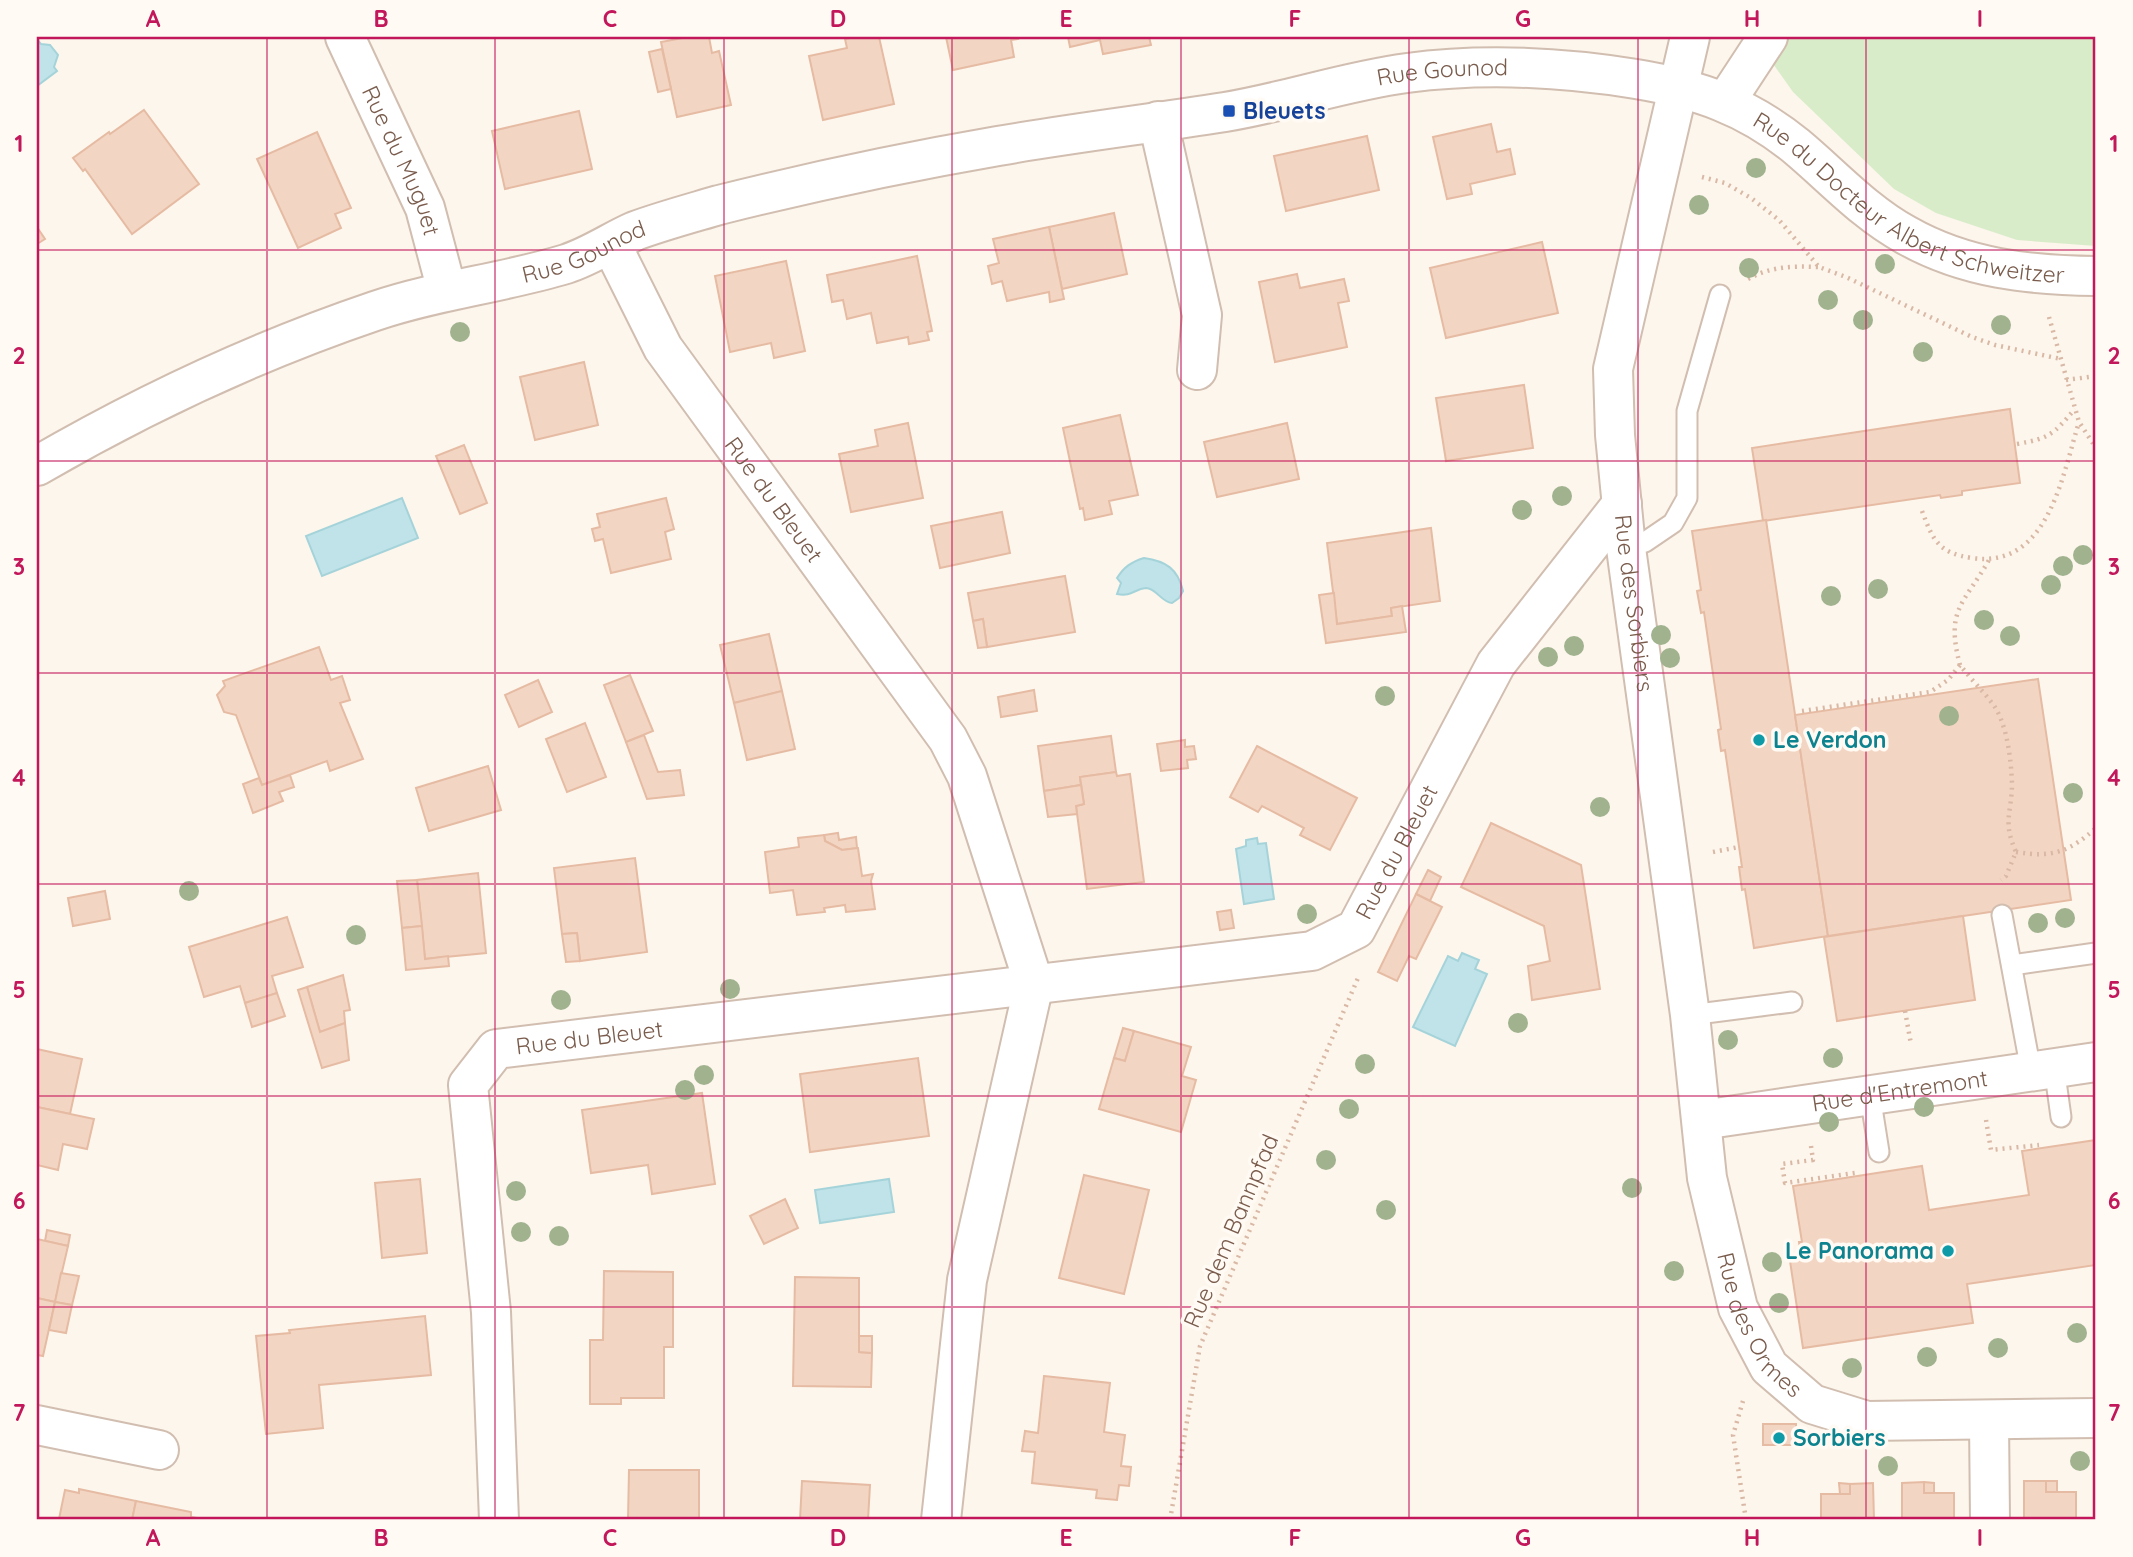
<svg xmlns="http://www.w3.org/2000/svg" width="2133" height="1557" viewBox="0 0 2133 1557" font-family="Quicksand,sans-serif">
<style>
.green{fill:#d8ecc9}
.water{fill:#bfe3e8;stroke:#a5d3da;stroke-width:2}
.building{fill:#f3d5c3;stroke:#e6bba3;stroke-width:2}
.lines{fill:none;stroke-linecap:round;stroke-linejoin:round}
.service-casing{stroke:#d1beb0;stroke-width:23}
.minor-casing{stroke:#d1beb0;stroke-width:42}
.path{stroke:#d9b8a5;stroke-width:4.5;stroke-dasharray:2 5;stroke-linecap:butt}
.service{stroke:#fff;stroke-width:19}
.minor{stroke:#fff;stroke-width:38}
.tree{fill:#a0b28e}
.grid{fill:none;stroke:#c2185b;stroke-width:2;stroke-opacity:0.55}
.transit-dot{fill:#1a4fb4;stroke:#fffaf3;stroke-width:2.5}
.culture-dot{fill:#0f9aa8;stroke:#fffaf3;stroke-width:2.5}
.labels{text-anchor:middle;stroke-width:7;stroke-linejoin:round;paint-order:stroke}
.street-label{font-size:23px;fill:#7a5c4d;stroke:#fffaf3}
.transit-label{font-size:23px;font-weight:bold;fill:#164399;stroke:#fffaf3;text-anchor:start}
.culture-label{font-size:23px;font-weight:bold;fill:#0d838f;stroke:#fffaf3;text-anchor:start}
.neatline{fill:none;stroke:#c2185b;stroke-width:2.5}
.grid-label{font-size:23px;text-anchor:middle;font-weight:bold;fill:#c2185b}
</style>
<rect width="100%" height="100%" fill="#fdf6ec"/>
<path class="green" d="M 1754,37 L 2096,37 L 2096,246 L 2017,240 L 1936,213 L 1894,189 L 1793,92 Z"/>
<g class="water">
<path d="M 37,39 L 41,44 L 50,45 L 58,55 L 54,67 L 57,71 L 37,86 Z"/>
<path d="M 402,498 L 418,538 L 322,576 L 306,536 Z"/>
<path d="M 1144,558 C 1166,561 1178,569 1183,591 L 1179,598 L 1172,603 C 1161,602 1156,588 1146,588 C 1134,589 1132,597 1117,594 L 1121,583 L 1117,578 C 1124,567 1131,562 1144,558 Z"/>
<path d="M 1257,838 L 1258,844 L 1266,843 L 1274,899 L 1244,904 L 1236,849 L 1246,846 L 1246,840 Z"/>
<path d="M 1462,953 L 1479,960 L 1475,969 L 1487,974 L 1455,1046 L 1413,1027 L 1448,956 L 1458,961 Z"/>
<path d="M 889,1179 L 894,1212 L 820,1223 L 815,1190 Z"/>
</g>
<g class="building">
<path d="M 688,37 L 709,37 L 712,53 L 719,51 L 731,105 L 677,117 L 661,42 Z"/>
<path d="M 856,37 L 879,37 L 894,104 L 823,120 L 809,56 L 847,48 L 845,39 Z"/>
<path d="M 946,37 L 1017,37 L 1018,39 L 1011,40 L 1014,57 L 953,70 Z"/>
<path d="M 1068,37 L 1149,37 L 1151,45 L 1103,54 L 1100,40 L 1070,47 Z"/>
<path d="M 662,49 L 671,89 L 658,92 L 649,52 Z"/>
<path d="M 144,110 L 199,184 L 132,234 L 85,169 L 83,171 L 73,158 L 109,132 L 110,134 Z"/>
<path d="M 579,111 L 592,169 L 505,189 L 492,131 Z"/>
<path d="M 1491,124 L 1497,152 L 1510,149 L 1515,174 L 1470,184 L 1472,194 L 1447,199 L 1433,137 Z"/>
<path d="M 317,132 L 351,208 L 335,214 L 341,228 L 298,248 L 257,159 Z"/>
<path d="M 1367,136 L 1379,190 L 1286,211 L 1274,156 Z"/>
<path d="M 1114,213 L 1127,274 L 1062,289 L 1049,227 Z"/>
<path d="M 37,227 L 45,239 L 37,244 Z"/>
<path d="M 1049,227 L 1064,299 L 1050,302 L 1049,292 L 1007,301 L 1002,281 L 992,284 L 988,266 L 999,263 L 993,239 Z"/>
<path d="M 1542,242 L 1558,313 L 1446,338 L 1430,268 Z"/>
<path d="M 917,256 L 932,331 L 927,332 L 929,340 L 909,344 L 908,337 L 877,343 L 871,313 L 847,319 L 843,300 L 832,302 L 827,275 Z"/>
<path d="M 786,261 L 805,351 L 774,358 L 771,343 L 730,352 L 715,276 Z"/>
<path d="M 1297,274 L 1300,288 L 1344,279 L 1349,301 L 1338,303 L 1347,347 L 1275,362 L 1259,282 Z"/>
<path d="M 584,362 L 598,425 L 535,440 L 520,377 Z"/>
<path d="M 1524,385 L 1533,448 L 1446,461 L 1436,398 Z"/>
<path d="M 2010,409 L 2020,483 L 1962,491 L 1962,495 L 1941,498 L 1940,495 L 1763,521 L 1752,448 Z"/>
<path d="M 1120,415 L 1138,495 L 1109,501 L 1112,514 L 1085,520 L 1083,508 L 1080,509 L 1063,428 Z"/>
<path d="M 908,423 L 923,498 L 851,512 L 839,454 L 878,446 L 875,430 Z"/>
<path d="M 1287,423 L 1299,479 L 1217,497 L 1204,442 Z"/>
<path d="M 464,445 L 487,503 L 460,514 L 436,456 Z"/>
<path d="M 666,498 L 674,529 L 665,532 L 671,559 L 611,573 L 603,539 L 595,541 L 592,529 L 600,527 L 597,514 Z"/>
<path d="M 1002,512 L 1010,553 L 940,568 L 931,526 Z"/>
<path d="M 1766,520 L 1828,936 L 1754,948 L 1745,889 L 1742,890 L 1739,867 L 1742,867 L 1725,750 L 1721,751 L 1718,730 L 1721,729 L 1704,612 L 1701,613 L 1697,591 L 1701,590 L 1692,531 Z"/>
<path d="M 1431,528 L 1440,601 L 1391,608 L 1392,616 L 1337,624 L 1327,543 Z"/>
<path d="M 1065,576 L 1075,632 L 987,647 L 983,619 L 973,621 L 968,593 Z"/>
<path d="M 1334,593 L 1337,624 L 1392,616 L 1391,608 L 1402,606 L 1406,632 L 1326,643 L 1319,595 Z"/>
<path d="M 983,619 L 987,647 L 978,648 L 973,621 Z"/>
<path d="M 769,634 L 782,691 L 734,703 L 720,645 Z"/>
<path d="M 319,647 L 331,680 L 342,676 L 350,700 L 340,703 L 363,759 L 330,771 L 327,761 L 262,785 L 236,715 L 224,712 L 217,695 L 225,686 L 223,681 Z"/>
<path d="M 630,675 L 653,731 L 626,742 L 604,685 Z"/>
<path d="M 2038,679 L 2071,900 L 1828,936 L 1795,715 Z"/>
<path d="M 538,680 L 552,712 L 519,727 L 505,695 Z"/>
<path d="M 1034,690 L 1037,711 L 1001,717 L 998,697 Z"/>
<path d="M 782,691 L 795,749 L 747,760 L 734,703 Z"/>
<path d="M 585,723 L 606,777 L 567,792 L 546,739 Z"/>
<path d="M 644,735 L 658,772 L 680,770 L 684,795 L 647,799 L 626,742 Z"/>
<path d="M 1111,736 L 1116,772 L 1080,777 L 1081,785 L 1044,791 L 1038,746 Z"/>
<path d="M 1185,740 L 1185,747 L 1194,746 L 1196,759 L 1187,760 L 1188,768 L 1161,771 L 1157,744 Z"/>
<path d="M 1257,746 L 1357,798 L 1330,850 L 1300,835 L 1304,828 L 1262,806 L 1258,812 L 1230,797 Z"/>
<path d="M 488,766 L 501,810 L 429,831 L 416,788 Z"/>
<path d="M 1116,772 L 1117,776 L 1130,774 L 1144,882 L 1087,889 L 1076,806 L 1084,804 L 1080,777 Z"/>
<path d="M 290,775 L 294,787 L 279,792 L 283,801 L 253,813 L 243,784 L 259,778 L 262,785 Z"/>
<path d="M 1081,785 L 1084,804 L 1076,806 L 1077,814 L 1048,817 L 1044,791 Z"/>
<path d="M 1491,823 L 1581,865 L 1600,989 L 1532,1000 L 1528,966 L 1550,961 L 1544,926 L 1461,887 Z"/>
<path d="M 838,833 L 839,840 L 856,837 L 857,848 L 842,850 L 825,841 L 824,835 Z"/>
<path d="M 824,835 L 825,841 L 842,850 L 858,848 L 862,876 L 873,874 L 871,881 L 875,909 L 846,912 L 845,905 L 824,908 L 825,912 L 797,915 L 793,890 L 770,893 L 765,852 L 799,847 L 798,838 Z"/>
<path d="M 635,858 L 647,952 L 580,961 L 577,933 L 562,934 L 554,868 Z"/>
<path d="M 1428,870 L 1441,877 L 1430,901 L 1416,894 Z"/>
<path d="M 478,873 L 486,953 L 425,959 L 417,880 Z"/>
<path d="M 417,880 L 422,926 L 402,928 L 397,881 Z"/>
<path d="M 105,891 L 110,919 L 73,926 L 68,898 Z"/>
<path d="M 1416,894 L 1442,907 L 1416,959 L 1409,956 L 1397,981 L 1378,972 Z"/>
<path d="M 1231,910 L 1234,928 L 1220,930 L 1217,912 Z"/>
<path d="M 1963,916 L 1975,1000 L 1837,1021 L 1824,937 Z"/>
<path d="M 287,917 L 303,967 L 272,976 L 277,993 L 245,1003 L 240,986 L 204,997 L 189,947 Z"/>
<path d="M 422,926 L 425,959 L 448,956 L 449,966 L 406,970 L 402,928 Z"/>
<path d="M 577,933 L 580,961 L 566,962 L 562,934 Z"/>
<path d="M 343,975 L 350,1010 L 344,1011 L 345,1023 L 320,1032 L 307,987 Z"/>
<path d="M 307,987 L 320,1032 L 345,1023 L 349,1060 L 322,1068 L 298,990 Z"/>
<path d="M 277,993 L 285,1016 L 252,1027 L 245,1003 Z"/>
<path d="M 1123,1028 L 1134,1031 L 1125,1061 L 1114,1058 Z"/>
<path d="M 1134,1031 L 1191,1047 L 1182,1076 L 1196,1080 L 1181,1132 L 1099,1109 L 1114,1058 L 1125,1061 Z"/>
<path d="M 37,1049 L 82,1059 L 70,1114 L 37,1107 Z"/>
<path d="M 918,1058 L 929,1136 L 810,1152 L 800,1074 Z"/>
<path d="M 702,1093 L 715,1184 L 652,1194 L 648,1165 L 591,1173 L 582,1110 Z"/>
<path d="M 37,1107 L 94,1119 L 87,1149 L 63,1144 L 58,1170 L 37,1165 Z"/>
<path d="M 2096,1140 L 2096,1265 L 1967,1284 L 1973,1323 L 1803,1348 L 1790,1261 L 1801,1260 L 1799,1242 L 1802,1242 L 1793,1186 L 1922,1166 L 1929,1210 L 2029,1195 L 2022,1151 Z"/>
<path d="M 1084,1175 L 1149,1190 L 1124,1294 L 1059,1278 Z"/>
<path d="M 420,1179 L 427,1253 L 382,1258 L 375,1183 Z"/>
<path d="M 785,1199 L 798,1228 L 764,1244 L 750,1216 Z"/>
<path d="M 47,1230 L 70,1235 L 68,1246 L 45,1241 Z"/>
<path d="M 37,1239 L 68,1246 L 55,1302 L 37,1298 Z"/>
<path d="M 604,1271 L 673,1272 L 673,1347 L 664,1347 L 664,1398 L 621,1398 L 621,1404 L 590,1404 L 590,1340 L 603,1340 Z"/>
<path d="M 61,1273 L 79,1276 L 72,1305 L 55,1302 Z"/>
<path d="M 795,1277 L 859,1278 L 859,1352 L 872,1353 L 871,1387 L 793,1386 Z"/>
<path d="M 37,1298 L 55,1302 L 43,1356 L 37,1355 Z"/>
<path d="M 55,1302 L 72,1305 L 66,1333 L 49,1330 Z"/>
<path d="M 425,1316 L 431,1375 L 319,1385 L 323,1428 L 266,1434 L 256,1336 L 290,1333 L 289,1330 Z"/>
<path d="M 859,1336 L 872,1336 L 872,1353 L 859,1352 Z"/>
<path d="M 1044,1376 L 1110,1383 L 1104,1432 L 1125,1435 L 1121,1466 L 1131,1467 L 1129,1486 L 1119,1485 L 1117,1500 L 1096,1498 L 1097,1490 L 1032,1483 L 1035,1452 L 1022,1451 L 1025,1431 L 1038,1433 Z"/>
<rect x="1763" y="1424" width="33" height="21"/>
<path d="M 629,1470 L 699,1470 L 699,1520 L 628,1520 Z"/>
<path d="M 802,1481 L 870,1485 L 868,1520 L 800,1520 Z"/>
<path d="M 2024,1481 L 2046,1481 L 2046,1492 L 2076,1492 L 2076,1520 L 2024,1520 Z"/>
<rect x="2046" y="1481" width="11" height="11"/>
<path d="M 1924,1482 L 1934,1483 L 1934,1493 L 1924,1493 Z"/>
<path d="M 1924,1482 L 1924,1493 L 1954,1493 L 1954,1520 L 1902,1520 L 1902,1483 Z"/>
<path d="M 1839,1483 L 1850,1484 L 1850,1494 L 1840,1494 Z"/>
<path d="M 1873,1483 L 1874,1520 L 1821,1520 L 1821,1494 L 1850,1494 L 1850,1484 Z"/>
<path d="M 79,1489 L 136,1501 L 132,1520 L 59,1519 L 65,1490 L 79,1493 Z"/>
<path d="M 136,1501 L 191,1512 L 191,1517 L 210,1520 L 132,1520 Z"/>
</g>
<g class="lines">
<defs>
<g id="service">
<path d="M 1626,548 L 1645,542 L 1673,523 L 1687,498 L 1687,411 L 1720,295"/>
<path d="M 2002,915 L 2031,1071"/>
<path d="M 2012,965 L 2096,953"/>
<path d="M 1690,1015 L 1792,1002"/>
<path d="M 2054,1067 L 2061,1117"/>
<path d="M 1870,1095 L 1879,1152"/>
</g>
<g id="minor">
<path id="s1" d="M 345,37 L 425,208 L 447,291"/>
<path id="s2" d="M 1690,37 L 1613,369 L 1615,435 L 1626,548 L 1690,1015 L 1707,1178 L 1738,1308 L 1769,1367 L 1812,1404 L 1867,1421 L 2096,1418"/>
<path d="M 1726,101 L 1768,37"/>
<path d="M 1158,121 L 1202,315 L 1197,370"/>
<path id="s3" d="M 611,244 L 663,348 L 948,739 L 967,776 L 1034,984 L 967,1280 L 941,1520"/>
<path id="s4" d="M 37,466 C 144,404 257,351 375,311 C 437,290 503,283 566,264 C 591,256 612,241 635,231 C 662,221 692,213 719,205 C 811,182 905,162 998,146 C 1073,133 1149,124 1225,112 C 1286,102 1346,81 1407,73 C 1483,63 1561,67 1636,79 C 1697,89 1747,106 1796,146 C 1832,176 1864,212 1906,235 C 1966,269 2029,275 2096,276"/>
<path id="s5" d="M 1702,1120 L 2096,1062"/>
<path d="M 1989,1421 L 1990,1520"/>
<path d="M 37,1425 L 159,1450"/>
<path id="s6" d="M 499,1520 L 491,1312 L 468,1085 L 496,1049 L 1312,951 L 1356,929 L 1496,664 L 1622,504"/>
</g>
</defs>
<use href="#service" class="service-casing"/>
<use href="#minor" class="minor-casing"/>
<g class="path">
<path d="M 1702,177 L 1725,183 L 1751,198 L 1779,220 L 1819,267 L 1846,277 L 1972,337 L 1995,345 L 2061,359"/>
<path d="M 1748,279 C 1772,266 1793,266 1819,267"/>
<path d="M 2049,317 L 2079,422 L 2096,448"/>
<path d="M 2066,380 L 2096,376"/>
<path d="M 2017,444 C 2051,438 2053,434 2075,409"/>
<path d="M 1922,511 C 1933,540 1938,553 1972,558 C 2048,569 2062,477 2079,422"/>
<path d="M 1960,665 C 1945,609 1964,604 1989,560"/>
<path d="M 1802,711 L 1930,692 L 1948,680 L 1960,665 C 1970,678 1982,690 1992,703 C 2007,722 2011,759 2012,783 C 2012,813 2002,821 2016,852 L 2006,876 L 2001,880"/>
<path d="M 1713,852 L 1739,847"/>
<path d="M 2016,852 C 2052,858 2069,852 2096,828"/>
<path d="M 1905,1011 L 1911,1044"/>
<path d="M 1986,1120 L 1991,1150 L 2039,1145"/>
<path d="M 1811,1146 L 1813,1160 L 1782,1164 L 1785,1183 L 1855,1173"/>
<path d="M 1743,1401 L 1733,1435 L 1746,1520"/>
<path d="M 1170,1520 L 1200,1346 L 1358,978"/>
</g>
<use href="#service" class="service"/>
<use href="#minor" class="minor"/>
</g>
<g class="tree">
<circle cx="1756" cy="168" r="10"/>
<circle cx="1699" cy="205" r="10"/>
<circle cx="1885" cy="264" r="10"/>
<circle cx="1749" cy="268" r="10"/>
<circle cx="1828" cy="300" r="10"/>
<circle cx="1863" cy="320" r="10"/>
<circle cx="2001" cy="325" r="10"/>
<circle cx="460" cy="332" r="10"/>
<circle cx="1923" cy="352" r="10"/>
<circle cx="1562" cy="496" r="10"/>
<circle cx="1522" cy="510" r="10"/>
<circle cx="2083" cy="555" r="10"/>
<circle cx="2063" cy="566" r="10"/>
<circle cx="2051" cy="585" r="10"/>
<circle cx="1878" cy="589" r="10"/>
<circle cx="1831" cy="596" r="10"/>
<circle cx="1984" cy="620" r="10"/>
<circle cx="1661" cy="635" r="10"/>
<circle cx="2010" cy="636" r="10"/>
<circle cx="1574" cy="646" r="10"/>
<circle cx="1548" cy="657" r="10"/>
<circle cx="1670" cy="658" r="10"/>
<circle cx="1385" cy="696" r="10"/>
<circle cx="1949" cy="716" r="10"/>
<circle cx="2073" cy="793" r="10"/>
<circle cx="1600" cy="807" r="10"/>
<circle cx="189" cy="891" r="10"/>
<circle cx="1307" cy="914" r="10"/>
<circle cx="2065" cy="918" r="10"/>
<circle cx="2038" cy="923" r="10"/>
<circle cx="356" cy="935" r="10"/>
<circle cx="730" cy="989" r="10"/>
<circle cx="561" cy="1000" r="10"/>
<circle cx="1518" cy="1023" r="10"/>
<circle cx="1728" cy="1040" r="10"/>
<circle cx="1833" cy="1058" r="10"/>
<circle cx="1365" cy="1064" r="10"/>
<circle cx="704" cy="1075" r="10"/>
<circle cx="685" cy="1090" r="10"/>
<circle cx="1924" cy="1107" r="10"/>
<circle cx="1349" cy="1109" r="10"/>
<circle cx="1829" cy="1122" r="10"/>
<circle cx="1326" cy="1160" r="10"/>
<circle cx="1632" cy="1188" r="10"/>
<circle cx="516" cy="1191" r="10"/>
<circle cx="1386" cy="1210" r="10"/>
<circle cx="521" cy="1232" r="10"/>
<circle cx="559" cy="1236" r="10"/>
<circle cx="1772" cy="1262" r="10"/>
<circle cx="1674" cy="1271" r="10"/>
<circle cx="1779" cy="1303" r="10"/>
<circle cx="2077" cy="1333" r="10"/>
<circle cx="1998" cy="1348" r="10"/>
<circle cx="1927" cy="1357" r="10"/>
<circle cx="1852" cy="1368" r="10"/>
<circle cx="2080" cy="1461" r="10"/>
<circle cx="1888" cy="1466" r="10"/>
</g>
<path class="grid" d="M 267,37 L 267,1520M 495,37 L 495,1520M 724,37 L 724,1520M 952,37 L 952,1520M 1181,37 L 1181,1520M 1409,37 L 1409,1520M 1638,37 L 1638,1520M 1866,37 L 1866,1520M 37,250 L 2096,250M 37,461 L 2096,461M 37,673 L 2096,673M 37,884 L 2096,884M 37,1096 L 2096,1096M 37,1307 L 2096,1307"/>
<rect class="transit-dot" x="1222" y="104" width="14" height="14" rx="3.5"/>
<g class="culture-dot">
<circle cx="1759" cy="740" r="7"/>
<circle cx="1948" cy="1251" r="7"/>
<circle cx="1779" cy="1438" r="7"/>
</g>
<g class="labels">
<g class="street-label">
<text dy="8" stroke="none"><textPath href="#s4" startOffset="1470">Rue Gounod</textPath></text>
<text dy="8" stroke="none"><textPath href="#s1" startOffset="136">Rue du Muguet</textPath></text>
<text dy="8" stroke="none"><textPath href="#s4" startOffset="1969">Rue du Docteur Albert Schweitzer</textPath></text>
<text dy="8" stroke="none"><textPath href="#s4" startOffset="590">Rue Gounod</textPath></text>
<text dy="8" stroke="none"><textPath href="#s3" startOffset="304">Rue du Bleuet</textPath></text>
<text dy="8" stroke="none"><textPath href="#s2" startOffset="576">Rue des Sorbiers</textPath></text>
<text dy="8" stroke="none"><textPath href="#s6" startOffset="1440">Rue du Bleuet</textPath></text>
<text dy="8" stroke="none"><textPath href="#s6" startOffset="576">Rue du Bleuet</textPath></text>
<text dy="8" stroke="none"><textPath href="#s5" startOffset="200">Rue d'Entremont</textPath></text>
<text transform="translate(1231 1231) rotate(-67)" y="8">Rue dem Bannpfad</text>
<text dy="8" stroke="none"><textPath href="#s2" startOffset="1314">Rue des Ormes</textPath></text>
</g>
<g class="transit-label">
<text x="1243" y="119">Bleuets</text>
</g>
<g class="culture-label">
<text x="1773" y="748">Le Verdon</text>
<text x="1934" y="1259" text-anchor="end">Le Panorama</text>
<text x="1793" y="1446">Sorbiers</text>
</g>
</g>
<rect width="2133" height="1557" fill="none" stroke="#fffaf3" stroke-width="77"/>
<rect x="38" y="38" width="2056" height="1480" class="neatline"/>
<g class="grid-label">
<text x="153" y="27">A</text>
<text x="381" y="27">B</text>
<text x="610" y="27">C</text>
<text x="838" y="27">D</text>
<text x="1066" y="27">E</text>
<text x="1295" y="27">F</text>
<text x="1523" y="27">G</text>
<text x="1752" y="27">H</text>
<text x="1980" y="27">I</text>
<text x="19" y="152">1</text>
<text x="2114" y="152">1</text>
<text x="19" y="364">2</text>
<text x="2114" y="364">2</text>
<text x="19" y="575">3</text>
<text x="2114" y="575">3</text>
<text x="19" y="786">4</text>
<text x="2114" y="786">4</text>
<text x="19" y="998">5</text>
<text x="2114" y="998">5</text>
<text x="19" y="1209">6</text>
<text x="2114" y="1209">6</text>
<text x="19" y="1421">7</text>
<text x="2114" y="1421">7</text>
<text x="153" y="1546">A</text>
<text x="381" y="1546">B</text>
<text x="610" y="1546">C</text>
<text x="838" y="1546">D</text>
<text x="1066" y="1546">E</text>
<text x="1295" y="1546">F</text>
<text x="1523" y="1546">G</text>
<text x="1752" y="1546">H</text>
<text x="1980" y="1546">I</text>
</g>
</svg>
